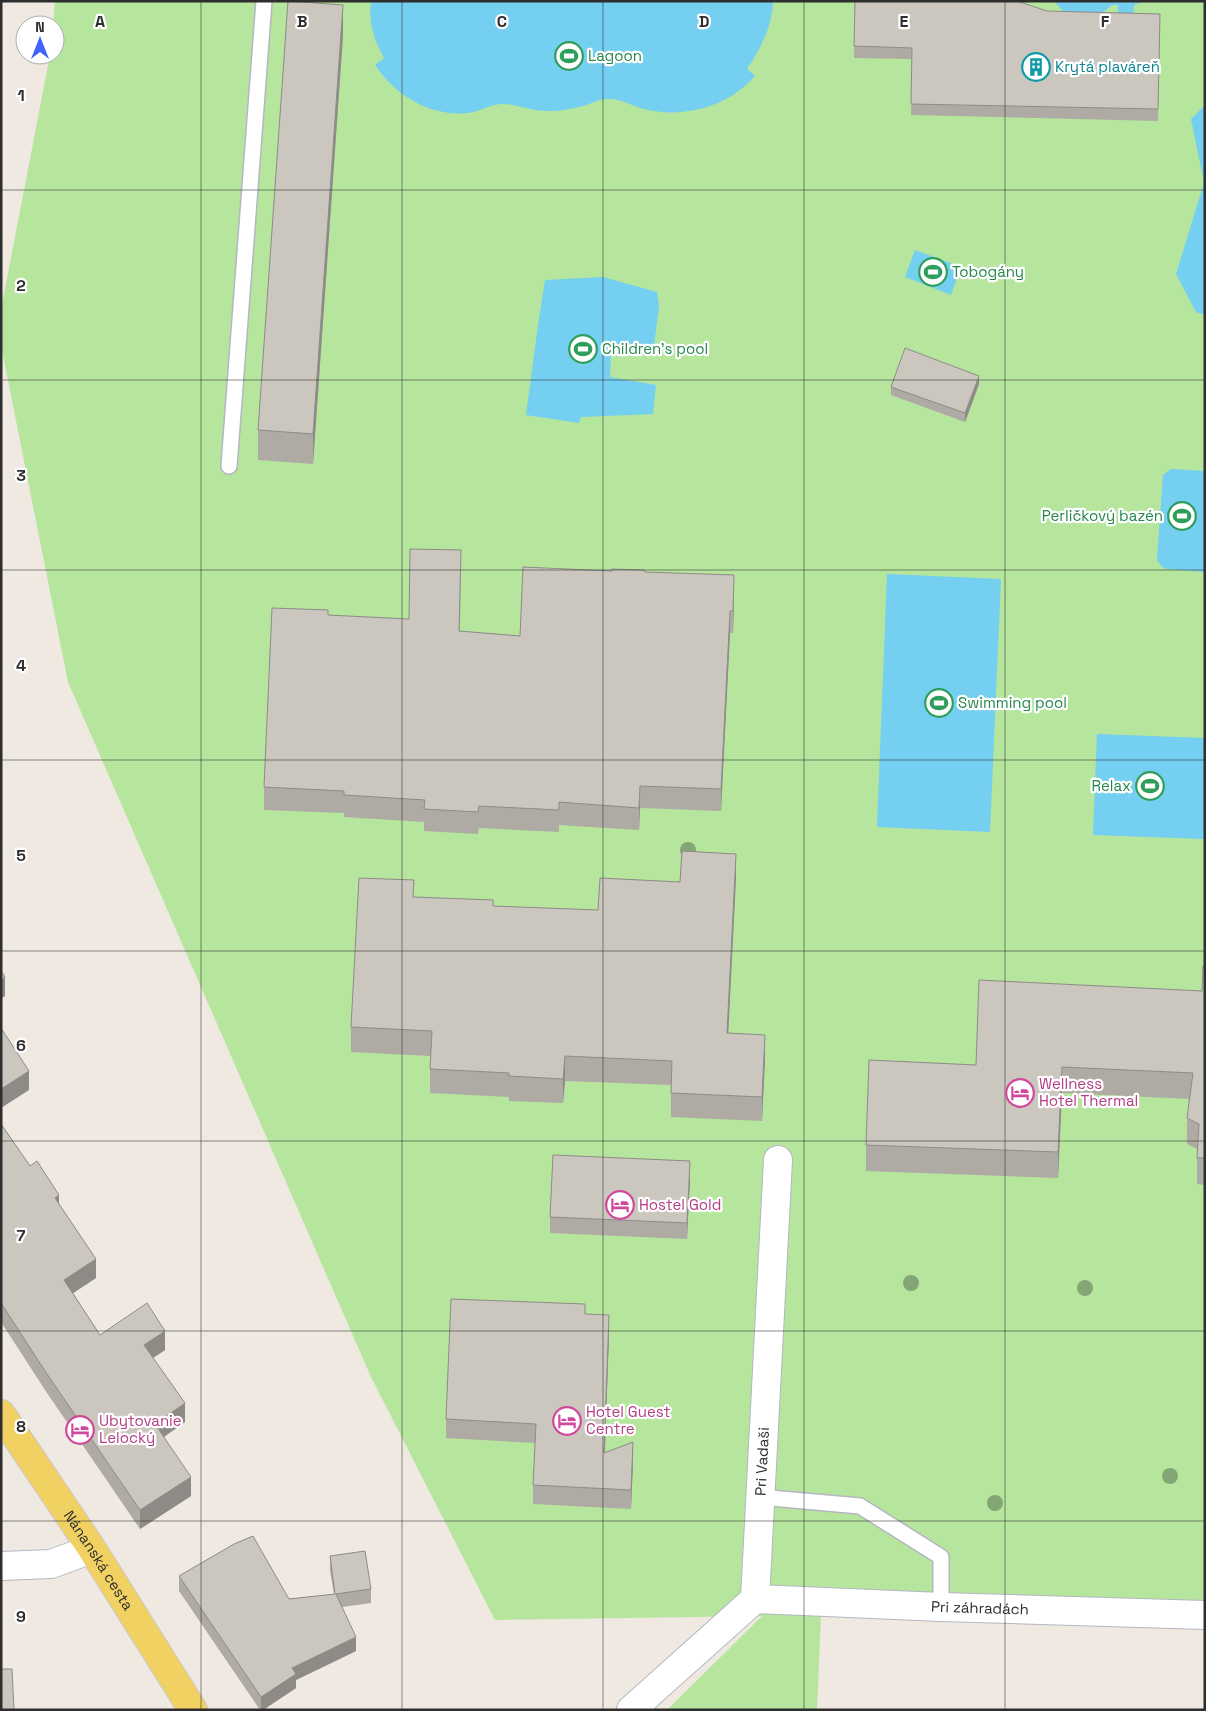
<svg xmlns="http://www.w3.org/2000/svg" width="1206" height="1711" viewBox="0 0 1206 1711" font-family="'Space Grotesk',sans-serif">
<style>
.green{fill:#b6e59e}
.water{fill:#75cff0}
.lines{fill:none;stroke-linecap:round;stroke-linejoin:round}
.lane-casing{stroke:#b4b7c1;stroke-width:18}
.street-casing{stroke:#b4b7c1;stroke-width:30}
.primary-casing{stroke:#c9c9c9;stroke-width:30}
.lane{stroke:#fff;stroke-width:15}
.street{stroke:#fff;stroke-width:28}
.primary{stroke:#f2d163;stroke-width:28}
.tree{fill:#84a574}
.wall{fill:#afaba4}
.shaded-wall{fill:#8e8b86}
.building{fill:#cbc7bf;stroke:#8e8b86}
.grid{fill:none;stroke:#2e2e2e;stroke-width:1;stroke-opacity:0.55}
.labels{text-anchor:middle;stroke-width:4.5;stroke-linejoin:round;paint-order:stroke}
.leisure-label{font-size:15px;fill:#27864d;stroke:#fff;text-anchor:start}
.culture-label{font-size:15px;fill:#0d838f;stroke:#fff;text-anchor:start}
.hotel-label{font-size:15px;fill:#b23c85;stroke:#fff;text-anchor:start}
.street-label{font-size:15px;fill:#2e2e2e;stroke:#fff}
.grid-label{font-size:16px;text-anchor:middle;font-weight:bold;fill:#2e2e2e;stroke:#fff;stroke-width:4.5;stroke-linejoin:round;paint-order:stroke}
</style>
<rect width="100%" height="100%" fill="#efe9e1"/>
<path class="green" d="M 55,1 L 1205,1 L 1205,1628 L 821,1615 L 817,1710 L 667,1710 L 762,1616 L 495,1620 L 371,1377 L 68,682 L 1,345 L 1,310 L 50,55 L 55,55 L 55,25 L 53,25 Z"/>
<g class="water">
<path d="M 371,1 L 773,1 C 772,27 761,48 747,69 L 755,76 C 728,107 683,119 644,109 C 632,106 620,98 608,99 C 598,99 591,104 583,106 C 571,109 560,111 549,111 C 532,112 514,103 500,104 C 489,105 479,112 468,113 C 430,117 395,95 375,65 L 384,58 C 374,40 368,22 371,1 Z"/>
<path d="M 1054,1 L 1146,1 L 1134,5 L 1133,25 L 1118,25 L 1118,5 L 1112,5 L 1100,15 L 1069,15 L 1063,11 Z"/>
<path d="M 1205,105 L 1205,315 L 1196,312 L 1176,274 L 1204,183 L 1191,119 Z"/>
<path d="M 915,250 L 961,267 L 951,295 L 905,277 Z"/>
<path d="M 603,277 L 657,292 L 659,306 L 654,346 L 611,352 L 610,377 L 656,385 L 653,414 L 581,417 L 579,423 L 526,415 L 538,325 L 545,280 Z"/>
<path d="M 1171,469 L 1205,471 L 1205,572 L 1167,569 L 1162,567 L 1157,560 L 1163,475 Z"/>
<path d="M 887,574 L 1001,579 L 990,832 L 877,827 Z"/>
<path d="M 1097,734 L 1205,738 L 1205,839 L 1093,835 Z"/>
</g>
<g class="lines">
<defs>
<g id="lane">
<path d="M 229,466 L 264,1"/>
<path d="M 760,1497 L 860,1506 L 941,1557 L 941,1607"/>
</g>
<g id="street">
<path d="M 1,1566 L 51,1564 L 92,1549"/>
<path id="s1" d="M 755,1599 L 941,1607 L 1205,1615"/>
<path id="s2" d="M 631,1710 L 755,1599 L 778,1160"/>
</g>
<g id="primary">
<path id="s3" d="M 1,1414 L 92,1549 L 193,1710"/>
</g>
</defs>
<use href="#lane" class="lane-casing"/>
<use href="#street" class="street-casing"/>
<use href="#primary" class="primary-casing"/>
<use href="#lane" class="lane"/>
<use href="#street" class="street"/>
<use href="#primary" class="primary"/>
</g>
<g class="tree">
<circle cx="688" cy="850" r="8"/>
<circle cx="911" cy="1283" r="8"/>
<circle cx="1085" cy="1288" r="8"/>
<circle cx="1170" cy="1476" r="8"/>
<circle cx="995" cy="1503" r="8"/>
</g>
<g class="wall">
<path d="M 855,1 L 1047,11 L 1160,14 L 1158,121 L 911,115 L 912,59 L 854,58 Z"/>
<path d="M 343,35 L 313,464 L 258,460 L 258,430 Z"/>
<path d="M 979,384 L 965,422 L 891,395 L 891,387 Z"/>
<path d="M 461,572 L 460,631 L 520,636 L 645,572 L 734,598 L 733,633 L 730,633 L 721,811 L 640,808 L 639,830 L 559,825 L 559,832 L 479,828 L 478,834 L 424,831 L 424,822 L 344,817 L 344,813 L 264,810 L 264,787 L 328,615 L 409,619 Z"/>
<path d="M 736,878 L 728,1033 L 765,1060 L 762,1121 L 671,1117 L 671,1085 L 565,1081 L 563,1103 L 509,1101 L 509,1097 L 430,1093 L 430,1056 L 351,1052 L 351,1027 L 414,897 L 493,906 L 598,910 L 680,882 Z"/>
<path d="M 1205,966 L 1205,1185 L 1197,1184 L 1197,1149 L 1187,1144 L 1187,1118 L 1190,1099 L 1062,1093 L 1058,1178 L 866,1171 L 866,1145 L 976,1065 L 1202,991 Z"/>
<path d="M 1,1124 L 30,1166 L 59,1204 L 96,1278 L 73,1293 L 100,1335 L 165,1350 L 153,1358 L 185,1422 L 164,1437 L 191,1496 L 140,1529 L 45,1390 L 1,1322 Z"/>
<path d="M 690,1178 L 687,1239 L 550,1233 L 550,1217 Z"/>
<path d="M 585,1314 L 609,1335 L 605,1453 L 633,1461 L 631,1509 L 533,1504 L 533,1485 L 535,1443 L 446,1438 L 446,1419 Z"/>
<path d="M 330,1556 L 371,1589 L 371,1603 L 342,1607 L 356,1651 L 296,1680 L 296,1688 L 263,1710 L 260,1710 L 179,1591 L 179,1576 L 289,1599 L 334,1594 L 330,1571 Z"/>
</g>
<g class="shaded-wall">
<path d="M 343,5 L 343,35 L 313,464 L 313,434 Z"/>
<path d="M 979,376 L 979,384 L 965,422 L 965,413 Z"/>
<path d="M 734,575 L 734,598 L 733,633 L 733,611 Z"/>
<path d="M 730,611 L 730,633 L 721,811 L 721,789 Z"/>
<path d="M 640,786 L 640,808 L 639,830 L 639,808 Z"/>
<path d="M 736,854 L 736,878 L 727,1058 L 727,1033 Z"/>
<path d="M 5,977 L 5,996 L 1,999 L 1,980 Z"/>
<path d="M 765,1035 L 765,1060 L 762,1121 L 762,1097 Z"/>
<path d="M 565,1056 L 565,1081 L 563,1103 L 563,1079 Z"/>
<path d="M 1062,1067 L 1062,1093 L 1058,1178 L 1058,1152 Z"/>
<path d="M 29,1071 L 29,1090 L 1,1108 L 1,1089 Z"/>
<path d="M 690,1161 L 690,1178 L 687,1239 L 687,1223 Z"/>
<path d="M 59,1195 L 59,1214 L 55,1198 Z"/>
<path d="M 96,1259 L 96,1278 L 64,1299 L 64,1280 Z"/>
<path d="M 609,1315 L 609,1335 L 604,1472 L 604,1453 Z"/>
<path d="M 165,1331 L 165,1350 L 144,1364 L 144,1345 Z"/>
<path d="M 185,1403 L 185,1422 L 155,1443 L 155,1424 Z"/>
<path d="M 633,1442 L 633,1461 L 631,1509 L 631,1490 Z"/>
<path d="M 191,1477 L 191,1496 L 140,1529 L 140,1510 Z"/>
<path d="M 356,1637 L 356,1651 L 296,1680 L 296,1688 L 263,1710 L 261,1710 L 261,1697 L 292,1668 Z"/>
</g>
<g class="building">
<path d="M 288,1 L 343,5 L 313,434 L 258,430 Z"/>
<path d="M 855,1 L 1017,1 L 1047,11 L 1160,14 L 1158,109 L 911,104 L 912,48 L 854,46 Z"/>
<path d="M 905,348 L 979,376 L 965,413 L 891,387 Z"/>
<path d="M 410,549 L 461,550 L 459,631 L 520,636 L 523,567 L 612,571 L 612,569 L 644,570 L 645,572 L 734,575 L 733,611 L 730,611 L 721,789 L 640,786 L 639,808 L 559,802 L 559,810 L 479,806 L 478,812 L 424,809 L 425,800 L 344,795 L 344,791 L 264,787 L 272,608 L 328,610 L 328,615 L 409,619 Z"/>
<path d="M 682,851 L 736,854 L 727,1033 L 765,1035 L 762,1097 L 671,1093 L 672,1061 L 565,1056 L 563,1079 L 509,1076 L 509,1073 L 430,1069 L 432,1031 L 351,1027 L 359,878 L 414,880 L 413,897 L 493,900 L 493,906 L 598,910 L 600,878 L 680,882 Z"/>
<path d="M 1203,966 L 1205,966 L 1205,1158 L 1197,1158 L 1199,1124 L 1187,1118 L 1193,1073 L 1062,1067 L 1058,1152 L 866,1145 L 869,1060 L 976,1065 L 979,980 L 1202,991 Z"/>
<path d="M 1,971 L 5,977 L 1,980 Z"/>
<path d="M 1,1028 L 29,1071 L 1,1089 Z"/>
<path d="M 1,1124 L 30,1166 L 37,1161 L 59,1195 L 55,1198 L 96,1259 L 64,1280 L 100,1335 L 147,1303 L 165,1331 L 144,1345 L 185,1403 L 155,1424 L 191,1477 L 140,1510 L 45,1371 L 1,1303 Z"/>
<path d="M 553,1155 L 690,1161 L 687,1223 L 550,1217 Z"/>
<path d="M 451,1299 L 585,1304 L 585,1314 L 609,1315 L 604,1453 L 633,1442 L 631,1490 L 533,1485 L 536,1424 L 446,1419 Z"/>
<path d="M 253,1536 L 289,1599 L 335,1594 L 330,1556 L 365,1551 L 371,1589 L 336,1594 L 356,1637 L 292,1668 L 296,1674 L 261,1697 L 179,1576 L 234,1544 Z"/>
<path d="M 1,1669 L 12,1669 L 14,1710 L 1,1710 Z"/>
</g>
<path class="grid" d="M 201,1 L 201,1710M 402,1 L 402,1710M 603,1 L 603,1710M 804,1 L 804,1710M 1005,1 L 1005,1710M 1,190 L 1205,190M 1,380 L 1205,380M 1,570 L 1205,570M 1,760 L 1205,760M 1,951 L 1205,951M 1,1141 L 1205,1141M 1,1331 L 1205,1331M 1,1521 L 1205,1521"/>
<defs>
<symbol id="stadium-ring" viewBox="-11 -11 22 22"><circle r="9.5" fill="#fff" stroke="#2e9e5b" stroke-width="1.5"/><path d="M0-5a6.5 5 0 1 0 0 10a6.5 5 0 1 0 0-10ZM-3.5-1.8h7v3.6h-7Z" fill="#2e9e5b"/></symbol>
<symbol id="building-ring" viewBox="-11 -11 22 22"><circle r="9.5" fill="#fff" stroke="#0f9aa8" stroke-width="1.5"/><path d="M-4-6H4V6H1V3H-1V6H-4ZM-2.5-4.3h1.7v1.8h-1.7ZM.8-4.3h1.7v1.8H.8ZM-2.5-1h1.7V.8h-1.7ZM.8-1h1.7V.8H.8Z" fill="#0f9aa8"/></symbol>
<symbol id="hotel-ring" viewBox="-11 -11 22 22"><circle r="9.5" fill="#fff" stroke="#d1479c" stroke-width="1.5"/><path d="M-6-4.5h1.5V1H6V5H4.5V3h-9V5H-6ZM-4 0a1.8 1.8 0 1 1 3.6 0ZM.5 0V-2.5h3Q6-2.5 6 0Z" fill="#d1479c"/></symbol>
</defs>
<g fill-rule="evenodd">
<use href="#stadium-ring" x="553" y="40" width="32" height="32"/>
<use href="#building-ring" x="1020" y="51" width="32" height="32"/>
<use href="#stadium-ring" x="917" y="256" width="32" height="32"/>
<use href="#stadium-ring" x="567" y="333" width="32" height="32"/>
<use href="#stadium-ring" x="1166" y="500" width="32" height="32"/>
<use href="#stadium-ring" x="923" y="687" width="32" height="32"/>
<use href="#stadium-ring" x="1134" y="770" width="32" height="32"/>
<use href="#hotel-ring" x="1004" y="1077" width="32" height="32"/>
<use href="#hotel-ring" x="604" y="1189" width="32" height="32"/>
<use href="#hotel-ring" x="551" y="1405" width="32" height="32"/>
<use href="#hotel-ring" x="64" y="1414" width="32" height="32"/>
</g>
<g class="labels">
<g class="leisure-label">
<text x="588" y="61">Lagoon</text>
<text x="952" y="277">Tobogány</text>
<text x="602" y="354">Children’s pool</text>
<text x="1163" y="521" text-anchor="end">Perličkový bazén</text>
<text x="958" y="708">Swimming pool</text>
<text x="1131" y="791" text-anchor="end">Relax</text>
</g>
<g class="culture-label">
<text x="1055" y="72">Krytá plaváreň</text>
</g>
<g class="hotel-label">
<text x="1039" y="1089">Wellness<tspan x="1039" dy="17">Hotel Thermal</tspan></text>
<text x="639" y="1210">Hostel Gold</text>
<text x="586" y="1417">Hotel Guest<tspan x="586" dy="17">Centre</tspan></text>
<text x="99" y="1426">Ubytovanie<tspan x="99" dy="17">Lelocký</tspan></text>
</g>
<g class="street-label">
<text dy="5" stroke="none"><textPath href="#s2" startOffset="304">Pri Vadaši</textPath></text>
<text dy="5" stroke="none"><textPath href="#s3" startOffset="176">Nánanská cesta</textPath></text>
<text dy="5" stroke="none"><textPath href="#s1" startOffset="225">Pri záhradách</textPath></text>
</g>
</g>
<g class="grid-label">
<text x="100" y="27">A</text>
<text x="302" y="27">B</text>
<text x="502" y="27">C</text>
<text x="704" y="27">D</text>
<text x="904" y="27">E</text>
<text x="1105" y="27">F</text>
<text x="21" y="101">1</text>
<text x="21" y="291">2</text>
<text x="21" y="481">3</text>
<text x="21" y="671">4</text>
<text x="21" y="861">5</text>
<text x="21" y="1051">6</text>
<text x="21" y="1241">7</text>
<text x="21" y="1432">8</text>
<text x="21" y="1622">9</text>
</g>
<rect width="1206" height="1711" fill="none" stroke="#2e2e2e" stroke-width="5"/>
<g transform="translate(40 40)"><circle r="24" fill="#ffffff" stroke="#ababab"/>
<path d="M0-4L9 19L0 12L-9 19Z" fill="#4264fb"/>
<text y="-8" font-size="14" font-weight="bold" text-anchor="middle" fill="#2e2e2e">N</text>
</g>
</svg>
